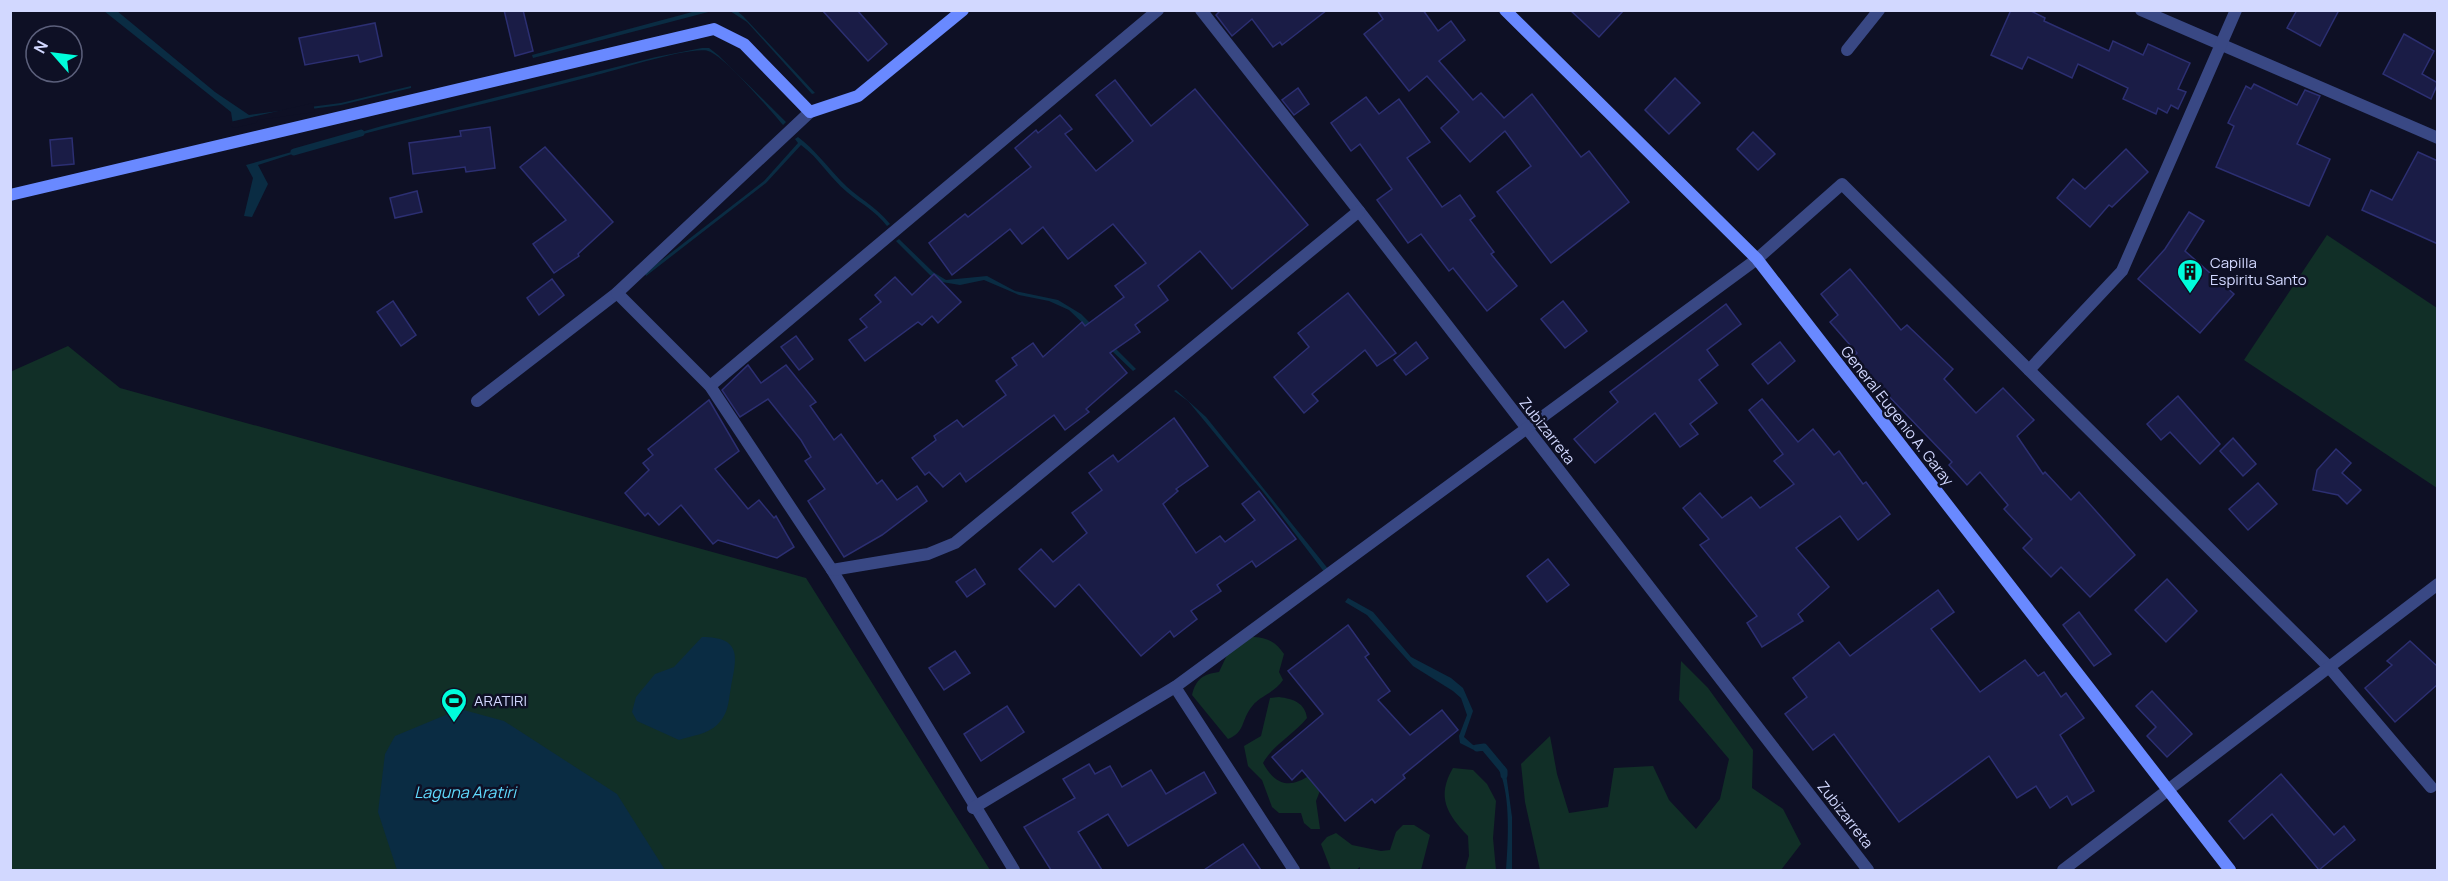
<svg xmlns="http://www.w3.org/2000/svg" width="2448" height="881" viewBox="0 0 2448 881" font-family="Manrope,sans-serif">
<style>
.green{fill:#112f27}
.water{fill:#0a2c43}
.pier{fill:#0e1025}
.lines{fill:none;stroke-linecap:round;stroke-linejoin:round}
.stream{stroke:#0a2c43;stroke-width:7}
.building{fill:#1a1c46;stroke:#2c2f72;stroke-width:1.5}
.lane{stroke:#394884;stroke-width:12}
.street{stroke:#394884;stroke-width:12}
.secondary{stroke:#6989ff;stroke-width:12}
.labels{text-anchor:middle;stroke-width:5;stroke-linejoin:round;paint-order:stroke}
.poi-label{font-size:15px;fill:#d2d8ff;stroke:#0e1025;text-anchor:start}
.street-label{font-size:15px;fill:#d2d8ff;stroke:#0e1025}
.water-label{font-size:16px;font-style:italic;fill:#60dbff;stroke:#0e1025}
</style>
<rect width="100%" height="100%" fill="#0e1025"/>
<g class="green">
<path d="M 2327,235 L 2437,308 L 2437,488 L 2244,360 Z"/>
<path d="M 68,346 L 120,388 L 806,578 L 990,870 L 11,870 L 10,372 Z"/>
<path d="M 1252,637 C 1267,637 1276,642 1284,654 L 1279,672 L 1283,680 C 1274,694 1259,695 1250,709 C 1241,722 1245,732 1228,739 L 1192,695 C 1196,679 1203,674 1219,672 L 1228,653 Z"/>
<path d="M 1681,661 L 1708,688 L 1753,750 L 1752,788 L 1783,809 L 1801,844 L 1781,870 L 1540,870 L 1525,802 L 1521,764 L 1550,736 L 1557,774 L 1569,813 L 1608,807 L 1614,768 L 1653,766 L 1669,800 L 1696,829 L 1720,799 L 1729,759 L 1679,700 Z"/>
<path d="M 1279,697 C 1294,699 1305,703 1307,718 C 1293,735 1273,745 1263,763 C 1275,785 1290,789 1310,775 L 1323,783 L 1316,801 L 1320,829 L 1311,829 L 1304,823 L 1301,813 L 1279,813 L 1272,807 L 1262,780 L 1248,766 L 1244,746 L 1261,736 L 1270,698 Z"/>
<path d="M 1453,768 L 1473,770 L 1487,784 L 1496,801 L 1493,838 L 1496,870 L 1465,870 L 1469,856 L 1468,836 C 1447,814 1436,797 1453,768 Z"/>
<path d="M 1403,825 L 1414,825 L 1430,835 L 1421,870 L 1360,870 L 1360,867 L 1356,870 L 1331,870 L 1321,844 L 1327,837 L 1336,833 L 1352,845 L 1381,851 L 1390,850 L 1396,832 Z"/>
</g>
<g class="water">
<path d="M 104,11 L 117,11 L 215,92 L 249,115 L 341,103 L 411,86 L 411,88 L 341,105 L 253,117 L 233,125 L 231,112 Z"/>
<path d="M 696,11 L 712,11 L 533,58 L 532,55 Z"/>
<path d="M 730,11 L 737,11 L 743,16 L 815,93 L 812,94 L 747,22 Z"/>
<path d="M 702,48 L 709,48 L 718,55 L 786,122 L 783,125 C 770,110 724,55 708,51 C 690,46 615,71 593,76 C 482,106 368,129 258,165 L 268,184 L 252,217 L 244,216 L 253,178 L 246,165 L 382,126 L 656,57 Z"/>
<path d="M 798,137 C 815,150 826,165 841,181 C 856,197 876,206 890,224 L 887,226 C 875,210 861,204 847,192 C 830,178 819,158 801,145 L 766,183 L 646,276 L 645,273 L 764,181 L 798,143 L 795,139 Z"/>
<path d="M 899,239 L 933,272 L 946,280 L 987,276 L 1015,291 L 1058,300 L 1081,314 L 1136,369 L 1133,371 L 1069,310 L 1049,301 L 1019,295 L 984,280 L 960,285 L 942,282 L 930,275 L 896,241 Z"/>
<path d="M 1176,390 L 1206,417 L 1329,570 L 1325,573 L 1264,493 L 1188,401 L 1174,391 Z"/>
<path d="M 1348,598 L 1373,612 L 1411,657 L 1451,678 L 1463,688 L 1473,711 L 1464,737 L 1473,745 L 1488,746 L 1484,750 L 1474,750 L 1460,743 L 1459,736 L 1467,715 L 1461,698 L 1453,691 L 1413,666 L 1367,615 L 1345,602 Z"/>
<path d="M 702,637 C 742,637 737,657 731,687 C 728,703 729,713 717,725 C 708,734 691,736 679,740 L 637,721 L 632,712 L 636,697 L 655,674 L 674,667 Z"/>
<path d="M 460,709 L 504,721 L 617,794 L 665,870 L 397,870 L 378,812 L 385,754 L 395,736 Z"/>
<path d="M 1505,766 L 1512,817 L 1512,870 L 1506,870 C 1508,842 1511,796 1499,770 Z"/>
</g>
<path class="pier" d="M 313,103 L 315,112 L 258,120 L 256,123 L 234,128 L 231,126 L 230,122 Z"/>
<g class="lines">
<g class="stream">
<path d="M 294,152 L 361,133"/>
<path d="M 1477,748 L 1484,747 L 1504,771 L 1504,775"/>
</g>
</g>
<g class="building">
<path d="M 504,10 L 523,10 L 533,51 L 515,56 Z"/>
<path d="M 822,10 L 857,10 L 887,44 L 868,61 Z"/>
<path d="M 1221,10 L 1327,10 L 1282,45 L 1280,42 L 1273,47 L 1252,19 L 1232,36 L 1216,15 Z"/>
<path d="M 1377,10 L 1423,10 L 1438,31 L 1451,21 L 1465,40 L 1439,61 L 1473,100 L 1481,93 L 1504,118 L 1532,94 L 1581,157 L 1589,151 L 1629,202 L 1551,263 L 1497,192 L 1531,166 L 1505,131 L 1470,162 L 1441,128 L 1459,112 L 1427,76 L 1409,91 L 1364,34 L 1383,19 Z"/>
<path d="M 1570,10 L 1624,10 L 1599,37 Z"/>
<path d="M 2011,10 L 2029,10 L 2045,18 L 2044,21 L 2109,51 L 2113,41 L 2143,55 L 2148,44 L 2190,63 L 2178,89 L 2186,92 L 2178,109 L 2171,105 L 2167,113 L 2158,108 L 2156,114 L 2123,99 L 2128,88 L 2078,64 L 2072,78 L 2028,57 L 2022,69 L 1991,55 Z"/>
<path d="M 2297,10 L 2339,10 L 2320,46 L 2287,28 Z"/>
<path d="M 375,23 L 382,56 L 360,62 L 358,55 L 305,65 L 299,38 Z"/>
<path d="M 2404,34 L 2434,51 L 2422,74 L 2438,83 L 2431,99 L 2383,74 Z"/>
<path d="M 1675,78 L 1700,103 L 1669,134 L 1645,110 Z"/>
<path d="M 1115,80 L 1151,126 L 1195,89 L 1308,225 L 1232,289 L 1200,251 L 1158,286 L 1168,300 L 1135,325 L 1140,332 L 1110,353 L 1127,373 L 1086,409 L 1089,412 L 1065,430 L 1054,415 L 966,482 L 960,473 L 943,487 L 929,472 L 925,475 L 912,458 L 936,440 L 934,436 L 957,420 L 963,427 L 1006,395 L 996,381 L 1017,365 L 1012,358 L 1033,343 L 1043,357 L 1082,322 L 1085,326 L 1124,297 L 1115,286 L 1146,263 L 1113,224 L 1068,259 L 1043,227 L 1022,244 L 1010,229 L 952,275 L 929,243 L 965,214 L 968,217 L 1031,167 L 1015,148 L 1036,130 L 1038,133 L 1060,115 L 1072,129 L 1065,134 L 1096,171 L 1133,141 L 1096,95 Z"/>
<path d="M 2254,84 L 2297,105 L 2305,90 L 2320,96 L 2297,144 L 2330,159 L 2309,206 L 2216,167 L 2234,126 L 2228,123 L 2246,86 L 2251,89 Z"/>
<path d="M 1298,88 L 1309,104 L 1294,115 L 1282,100 Z"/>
<path d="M 1366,97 L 1379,114 L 1399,99 L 1430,142 L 1407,158 L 1442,207 L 1460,195 L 1475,216 L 1470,220 L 1494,252 L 1491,254 L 1517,286 L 1487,311 L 1453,268 L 1449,271 L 1421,234 L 1408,243 L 1377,200 L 1392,189 L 1360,144 L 1351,151 L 1331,123 Z"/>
<path d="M 490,127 L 495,168 L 466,172 L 465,167 L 413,174 L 409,143 L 461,136 L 460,131 Z"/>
<path d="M 1753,132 L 1775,154 L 1758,170 L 1737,149 Z"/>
<path d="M 72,138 L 74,164 L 52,166 L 50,140 Z"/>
<path d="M 545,147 L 613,222 L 578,254 L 579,256 L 554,273 L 533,244 L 566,220 L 520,167 Z"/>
<path d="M 2126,149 L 2148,172 L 2112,207 L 2109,205 L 2090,227 L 2057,198 L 2073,179 L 2085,189 Z"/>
<path d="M 2418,152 L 2438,161 L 2438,244 L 2362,210 L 2371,190 L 2392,200 Z"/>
<path d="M 417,191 L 422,212 L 395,218 L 390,198 Z"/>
<path d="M 2189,212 L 2204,221 L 2185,251 L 2234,294 L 2200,333 L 2138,279 L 2165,249 Z"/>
<path d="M 1850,269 L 1901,330 L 1907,325 L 1953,369 L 1944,379 L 1976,413 L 2003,388 L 2034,420 L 2017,436 L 2043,474 L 2045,472 L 2071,500 L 2079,492 L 2135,555 L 2090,597 L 2061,567 L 2051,577 L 2023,548 L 2032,539 L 2004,509 L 2008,505 L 1980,472 L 1967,485 L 1949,465 L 1952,462 L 1852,358 L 1857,353 L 1830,322 L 1838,315 L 1821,294 Z"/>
<path d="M 934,274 L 961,302 L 938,323 L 932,316 L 922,325 L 918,322 L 865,361 L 849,340 L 867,327 L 860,319 L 881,302 L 875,295 L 895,277 L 912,295 Z"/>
<path d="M 552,279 L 564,295 L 539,315 L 527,298 Z"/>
<path d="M 1348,293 L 1396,353 L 1377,366 L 1365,350 L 1312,394 L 1318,401 L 1304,413 L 1274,377 L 1309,347 L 1298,333 Z"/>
<path d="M 393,301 L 416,335 L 401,346 L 377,312 Z"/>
<path d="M 1563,301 L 1587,331 L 1565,348 L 1541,319 Z"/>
<path d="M 1726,304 L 1741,324 L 1707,350 L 1718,365 L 1699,380 L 1717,403 L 1690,424 L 1698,434 L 1680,447 L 1655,413 L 1595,463 L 1574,439 L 1618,402 L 1610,392 Z"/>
<path d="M 796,336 L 813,359 L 799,370 L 781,347 Z"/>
<path d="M 1416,342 L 1428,358 L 1406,375 L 1394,360 Z"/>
<path d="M 1780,342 L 1795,361 L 1768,384 L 1752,364 Z"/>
<path d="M 748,365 L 761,383 L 786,365 L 816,402 L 810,406 L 834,440 L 841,434 L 877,484 L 882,480 L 897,500 L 917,486 L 927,501 L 882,535 L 844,557 L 808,501 L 825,489 L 805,461 L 811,457 L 801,440 L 768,399 L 740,417 L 722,390 Z"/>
<path d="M 2178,396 L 2220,444 L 2200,464 L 2170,432 L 2161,440 L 2147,424 Z"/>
<path d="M 1762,399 L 1798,442 L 1813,429 L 1834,455 L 1839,451 L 1863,484 L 1866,482 L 1890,514 L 1858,540 L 1840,516 L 1796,548 L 1829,587 L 1798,614 L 1803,621 L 1762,647 L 1747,623 L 1757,616 L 1700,545 L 1709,539 L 1683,508 L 1700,493 L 1722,518 L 1751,497 L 1760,508 L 1794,484 L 1774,461 L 1783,454 L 1749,410 Z"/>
<path d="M 709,400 L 739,451 L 715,469 L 748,509 L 759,500 L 774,518 L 776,516 L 794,547 L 777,558 L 718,540 L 713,544 L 681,505 L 659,525 L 648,513 L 645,516 L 625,493 L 649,470 L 643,463 L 653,455 L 648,449 Z"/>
<path d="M 1174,418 L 1208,466 L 1176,489 L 1178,491 L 1163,504 L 1196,553 L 1220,536 L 1225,542 L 1255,520 L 1242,504 L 1259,491 L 1296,539 L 1256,567 L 1252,561 L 1217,585 L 1221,591 L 1191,611 L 1197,619 L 1174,637 L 1170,631 L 1141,656 L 1079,584 L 1055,607 L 1019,569 L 1041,549 L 1053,562 L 1087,533 L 1072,513 L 1102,490 L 1089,473 L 1113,455 L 1118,462 Z"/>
<path d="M 2233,438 L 2256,464 L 2243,476 L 2220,451 Z"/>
<path d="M 2336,449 L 2351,463 L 2342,473 L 2361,490 L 2347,504 L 2338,495 L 2313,490 L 2317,470 Z"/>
<path d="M 2258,483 L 2277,504 L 2248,530 L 2229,509 Z"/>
<path d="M 1548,559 L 1569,585 L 1547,602 L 1527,576 Z"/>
<path d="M 975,569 L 985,584 L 967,597 L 956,582 Z"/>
<path d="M 2167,579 L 2197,611 L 2166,642 L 2135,610 Z"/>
<path d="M 1938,590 L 1954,612 L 1931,629 L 1980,692 L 2025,660 L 2038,676 L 2044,672 L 2061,697 L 2066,693 L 2084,718 L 2060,735 L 2094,791 L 2072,805 L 2067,796 L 2050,808 L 2036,786 L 2017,798 L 1989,756 L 1899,822 L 1834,734 L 1813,750 L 1785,714 L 1807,697 L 1793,678 L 1839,642 L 1850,656 Z"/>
<path d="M 2079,612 L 2111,654 L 2094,666 L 2063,625 Z"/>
<path d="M 1348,625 L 1369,654 L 1365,657 L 1390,691 L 1378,700 L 1410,735 L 1442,710 L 1458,730 L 1403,775 L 1405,778 L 1375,803 L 1372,799 L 1345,821 L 1302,770 L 1292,780 L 1272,757 L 1323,714 L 1288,671 Z"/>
<path d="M 2410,641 L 2438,667 L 2438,684 L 2395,722 L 2365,688 L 2392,665 L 2387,661 Z"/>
<path d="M 955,651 L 970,673 L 944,690 L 929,668 Z"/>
<path d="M 2152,691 L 2192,734 L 2167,757 L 2147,736 L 2156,727 L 2136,706 Z"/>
<path d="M 1007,706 L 1024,732 L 981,761 L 964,734 Z"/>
<path d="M 1089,764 L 1095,774 L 1110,766 L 1122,787 L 1151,770 L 1166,794 L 1204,772 L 1216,793 L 1128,846 L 1108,814 L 1078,832 L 1102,870 L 1051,870 L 1024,827 L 1075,798 L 1063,779 Z"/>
<path d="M 2281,774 L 2334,835 L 2344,826 L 2355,840 L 2319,870 L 2272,814 L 2244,839 L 2229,821 Z"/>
<path d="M 1243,844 L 1261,870 L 1204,870 Z"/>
</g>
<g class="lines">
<g class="lane">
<path d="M 2029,370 L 2329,667 L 2431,787"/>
<path d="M 710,386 L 1158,10"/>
<path d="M 477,401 L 617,293 L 810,112"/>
</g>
<g class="street">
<path d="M 1201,10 L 1359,211 L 1868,870"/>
<path d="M 2141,10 L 2438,138"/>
<path d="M 1847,50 L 1879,10"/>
<path d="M 617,293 L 710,386 L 832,570 L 1014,870"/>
<path d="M 832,570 L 928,554 L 955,543 L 1359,211"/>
<path d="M 1175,687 L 1294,870"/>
<path d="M 973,808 L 1175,687 L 1757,259 L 1842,184 L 2029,370 L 2122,271 L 2236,10"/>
<path d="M 2063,870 L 2438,584"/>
</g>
<g class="secondary">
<path d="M 1505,10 L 1757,259 L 2230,870"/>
<path d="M 10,195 L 714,29 L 744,44 L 810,112 L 858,96 L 963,10"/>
</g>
</g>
<defs>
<symbol id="building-pin" viewBox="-11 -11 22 30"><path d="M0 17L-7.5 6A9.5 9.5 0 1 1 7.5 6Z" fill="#00fddb" stroke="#0e1025"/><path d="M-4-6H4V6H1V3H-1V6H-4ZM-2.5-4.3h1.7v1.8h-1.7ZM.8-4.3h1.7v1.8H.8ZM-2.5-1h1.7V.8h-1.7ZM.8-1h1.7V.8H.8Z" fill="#111"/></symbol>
<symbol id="stadium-pin" viewBox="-11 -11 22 30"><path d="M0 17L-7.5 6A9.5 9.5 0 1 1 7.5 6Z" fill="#00fddb" stroke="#0e1025"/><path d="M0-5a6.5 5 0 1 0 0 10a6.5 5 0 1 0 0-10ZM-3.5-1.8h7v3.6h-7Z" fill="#111"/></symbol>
</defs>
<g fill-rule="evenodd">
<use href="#building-pin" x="2175" y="257" width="30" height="40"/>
<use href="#stadium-pin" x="439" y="686" width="30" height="40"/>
</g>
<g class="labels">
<g class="poi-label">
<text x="2210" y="268">Capilla<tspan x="2210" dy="17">Espiritu Santo</tspan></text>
<text x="474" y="706">ARATIRI</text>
</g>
<g class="street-label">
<text transform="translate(1897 416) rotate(52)" y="5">General Eugenio A. Garay</text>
<text transform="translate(1547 431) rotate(52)" y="5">Zubizarreta</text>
<text transform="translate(1845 815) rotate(52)" y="5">Zubizarreta</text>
</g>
<g class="water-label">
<text x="465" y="798">Laguna Aratiri</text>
</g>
</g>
<rect width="2448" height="881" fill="none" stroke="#d2d8ff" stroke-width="24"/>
<g transform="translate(54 54) rotate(298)"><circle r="28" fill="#0e1025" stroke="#5c607c" stroke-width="1.5"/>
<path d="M0-4.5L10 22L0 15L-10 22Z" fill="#00fddb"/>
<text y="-9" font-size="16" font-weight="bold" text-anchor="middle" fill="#d2d8ff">N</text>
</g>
</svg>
